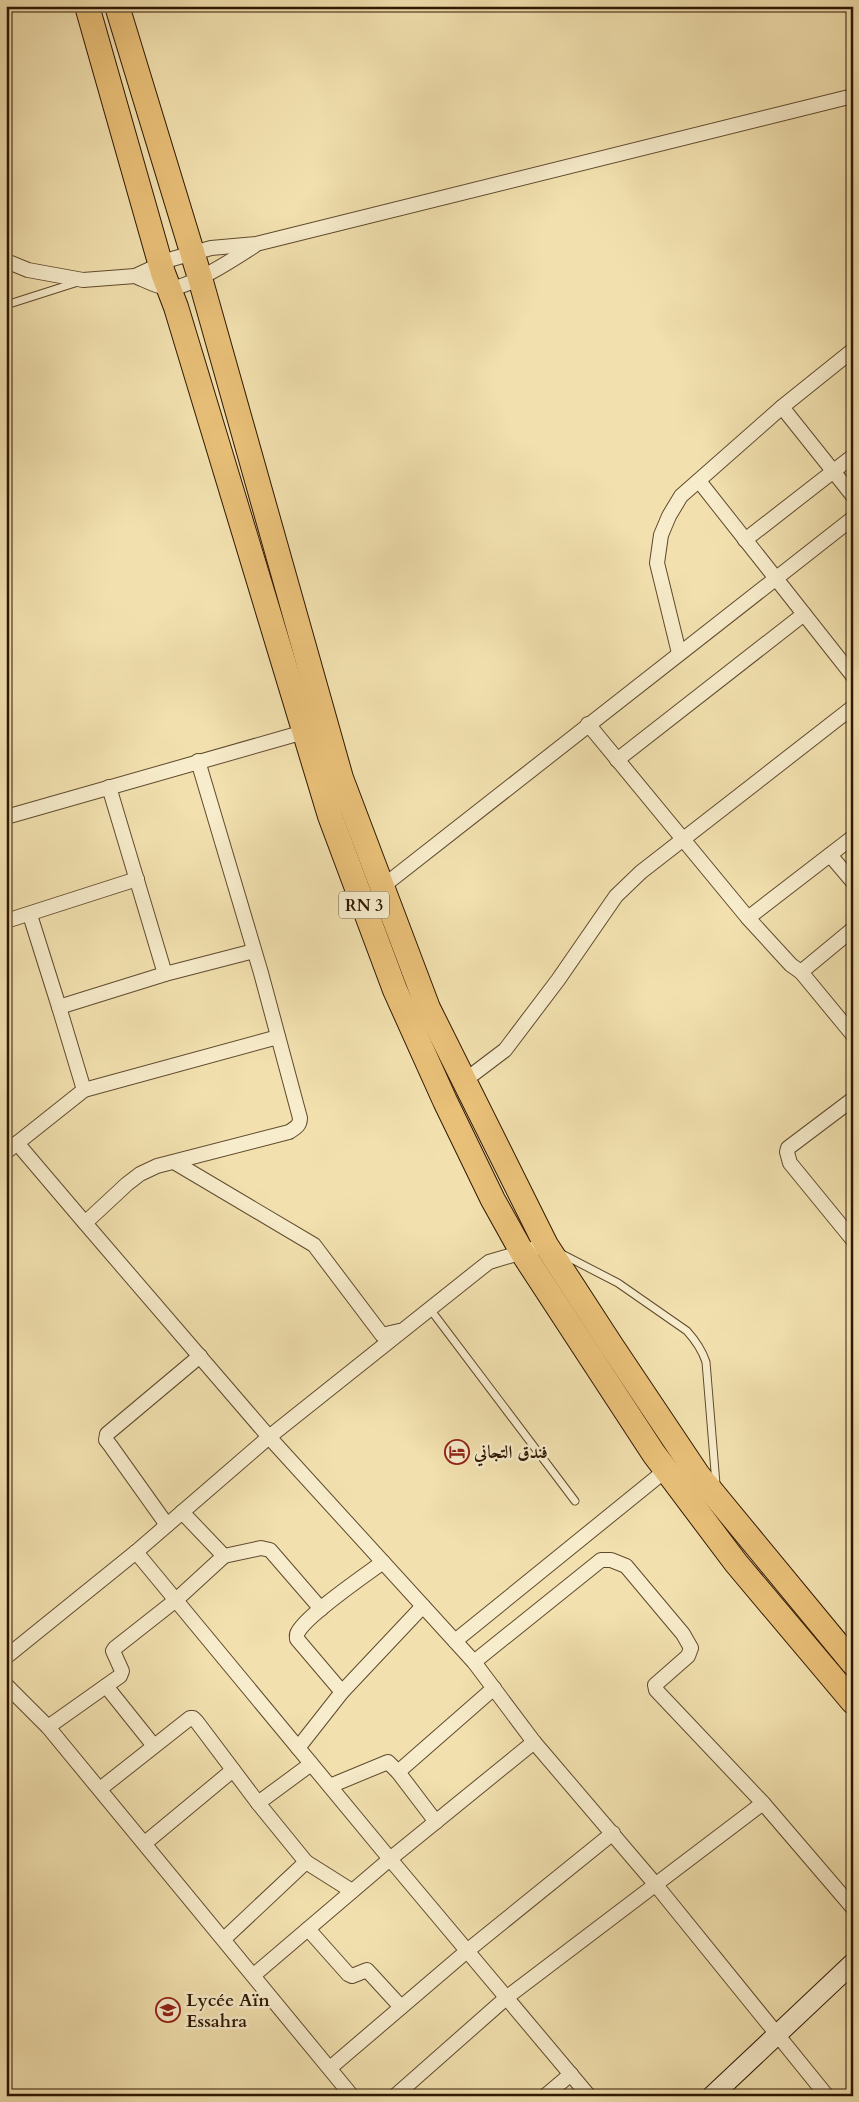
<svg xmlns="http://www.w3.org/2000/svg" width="859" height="2102" viewBox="0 0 859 2102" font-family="Cardo,Amiri,serif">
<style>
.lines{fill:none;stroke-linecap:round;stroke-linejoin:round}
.lane-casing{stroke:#604a2e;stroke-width:9}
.street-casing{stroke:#604a2e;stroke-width:16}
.secondary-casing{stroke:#2f1703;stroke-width:21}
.highway-casing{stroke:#2f1703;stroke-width:26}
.lane{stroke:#f7eccb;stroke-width:7}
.street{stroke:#f7eccb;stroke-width:14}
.secondary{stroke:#f7eccb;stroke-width:19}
.highway{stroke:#e9c078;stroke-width:24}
.labels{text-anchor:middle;stroke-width:5;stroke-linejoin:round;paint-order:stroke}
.shield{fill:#f7eccb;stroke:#6b573f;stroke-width:1}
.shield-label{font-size:16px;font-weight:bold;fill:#2f1703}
.poi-label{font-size:18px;font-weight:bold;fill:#2f1703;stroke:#f7eccb;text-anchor:start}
</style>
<rect width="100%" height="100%" fill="#f2e1af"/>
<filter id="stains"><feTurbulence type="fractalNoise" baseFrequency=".004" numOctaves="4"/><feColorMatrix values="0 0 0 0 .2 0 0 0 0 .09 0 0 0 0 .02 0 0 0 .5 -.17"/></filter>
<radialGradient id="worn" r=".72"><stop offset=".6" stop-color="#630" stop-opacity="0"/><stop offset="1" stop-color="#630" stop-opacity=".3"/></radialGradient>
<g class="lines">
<defs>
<g id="lane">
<path d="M 6,305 L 78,282"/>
<path d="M 560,1253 L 618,1283 L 687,1331 C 696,1341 702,1350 706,1362 L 716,1484"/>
<path d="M 430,1309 L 575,1501"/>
</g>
<g id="street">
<path d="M 6,261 L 28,270 L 83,280 L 135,276 L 172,259 L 211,248 L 256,244 L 853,96"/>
<path d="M 135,276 C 145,280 157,287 168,288 C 187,290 237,257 254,246"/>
<path d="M 782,407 L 853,496"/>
<path d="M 699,481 L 853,676"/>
<path d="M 745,540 L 853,456"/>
<path d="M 679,653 L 657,563 L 661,535 L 669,516 L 681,496 L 782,407 L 853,350"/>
<path d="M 588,724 L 748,918 L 791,965 L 801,972 L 853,929"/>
<path d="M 617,760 L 804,614"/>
<path d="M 109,787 L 165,974 L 59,1007 L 84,1090 L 278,1037"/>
<path d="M 6,817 L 304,732"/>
<path d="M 830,855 L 853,882"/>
<path d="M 382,887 L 853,518"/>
<path d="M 30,915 L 59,1007"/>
<path d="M 748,918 L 853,837"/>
<path d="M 6,921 L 137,879"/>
<path d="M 801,972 L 853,1035"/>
<path d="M 165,974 L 254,951"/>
<path d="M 464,1081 L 505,1050 L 558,980 L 616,896 L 641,872 L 853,707"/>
<path d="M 853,1099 L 788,1148 L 787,1152 L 790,1163 L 853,1240"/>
<path d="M 17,1143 L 85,1223 L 127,1184 L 140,1174 L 157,1166 L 289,1132 C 295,1128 300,1126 300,1118 L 261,973 L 198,761"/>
<path d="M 6,1152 L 84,1090"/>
<path d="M 174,1162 L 314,1245 L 382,1335 L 399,1331"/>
<path d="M 85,1223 L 269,1437 L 474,1662 L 534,1742 L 656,1885 L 827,2096"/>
<path d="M 182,1512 L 224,1556 L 261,1548 L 270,1550 L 321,1609"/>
<path d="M 167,1525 L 110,1445 L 106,1440 L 107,1434 L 200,1356"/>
<path d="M 136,1552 L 390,1859 L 589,2096"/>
<path d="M 383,1562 C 364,1576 308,1614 298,1632 C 296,1635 297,1635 297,1639 L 342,1692 L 423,1606"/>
<path d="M 455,1641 L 666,1470"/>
<path d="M 6,1657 L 136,1552 L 269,1437 L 480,1269 L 489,1262 L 546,1245"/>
<path d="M 474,1662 L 601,1560 L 611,1560 L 626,1566 L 683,1634 L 691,1648 L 688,1656 L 655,1685 L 656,1690 L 763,1803 L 853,1908"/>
<path d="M 6,1685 L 48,1727 L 352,2096"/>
<path d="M 106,1686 L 154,1746"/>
<path d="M 48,1727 L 120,1676 L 122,1671 L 113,1651 L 115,1648 L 176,1600 L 224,1556"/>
<path d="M 298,1748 L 342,1692"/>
<path d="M 398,1772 L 494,1688"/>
<path d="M 330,1786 L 388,1762 L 398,1772 L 436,1822"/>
<path d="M 100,1789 L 190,1718 L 193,1718 L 197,1722 L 258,1803 L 311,1764"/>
<path d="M 145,1843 L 233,1770"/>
<path d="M 306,1862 L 352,1891"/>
<path d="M 308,1929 L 348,1974 L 352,1976 L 367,1970 L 401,2007"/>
<path d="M 224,1939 L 306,1862 L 258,1803"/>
<path d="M 254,1975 L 390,1859 L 534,1742"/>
<path d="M 330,2068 L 467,1951 L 613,1833"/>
<path d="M 395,2096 L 506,1998 L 763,1803"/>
<path d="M 545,2096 L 571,2074"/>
</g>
<path id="secondary" d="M 712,2096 L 853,1963"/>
<g id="highway">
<path d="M 87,6 L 163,273 L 176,307 L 330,816 L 395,990 L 445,1101 L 493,1200 L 522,1252 L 654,1454 L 736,1563 L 853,1702"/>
<path d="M 117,6 L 200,278 L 341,778 L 428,1008 L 546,1245 L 611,1345 L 698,1475 L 853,1663"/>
</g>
</defs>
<use href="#lane" class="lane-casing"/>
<use href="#street" class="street-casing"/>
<use href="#secondary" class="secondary-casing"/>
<use href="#highway" class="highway-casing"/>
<use href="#lane" class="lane"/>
<use href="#street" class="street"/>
<use href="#secondary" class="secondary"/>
<use href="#highway" class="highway"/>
</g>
<defs>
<symbol id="hotel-ring" viewBox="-11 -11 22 22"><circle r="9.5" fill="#f7eccb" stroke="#8f2418" stroke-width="1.5"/><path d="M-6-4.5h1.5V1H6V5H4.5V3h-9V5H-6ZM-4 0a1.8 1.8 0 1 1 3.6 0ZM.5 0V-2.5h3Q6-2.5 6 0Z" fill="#8f2418"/></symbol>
<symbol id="school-ring" viewBox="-11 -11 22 22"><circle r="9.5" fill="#f7eccb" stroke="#8f2418" stroke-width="1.5"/><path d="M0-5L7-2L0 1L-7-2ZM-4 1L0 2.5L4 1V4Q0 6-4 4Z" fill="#8f2418"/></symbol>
</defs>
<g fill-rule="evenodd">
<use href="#hotel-ring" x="443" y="1438" width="28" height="28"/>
<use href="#school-ring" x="154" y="1996" width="28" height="28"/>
</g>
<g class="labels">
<rect class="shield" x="339" y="891.5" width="50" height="27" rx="4"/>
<g class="shield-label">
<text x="364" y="911">RN 3</text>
</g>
<g class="poi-label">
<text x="474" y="1458">فندق التجاني</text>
<text x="186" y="2006">Lycée Aïn<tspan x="186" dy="21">Essahra</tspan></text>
</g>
</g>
<rect width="859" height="2102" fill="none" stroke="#f2e1af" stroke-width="25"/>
<rect x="8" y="8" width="844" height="2087" fill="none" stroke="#2f1703" stroke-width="2.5"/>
<rect x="12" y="12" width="834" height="2077" fill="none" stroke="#2f1703"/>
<rect width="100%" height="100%" filter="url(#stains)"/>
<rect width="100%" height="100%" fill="url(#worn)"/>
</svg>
